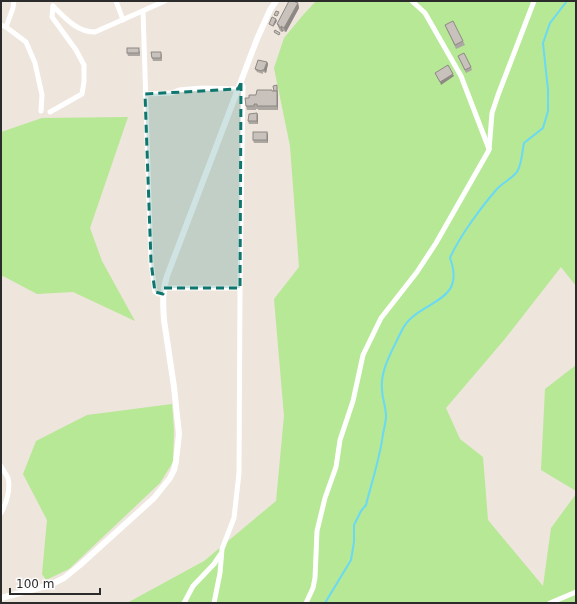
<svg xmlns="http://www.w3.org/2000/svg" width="577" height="604" viewBox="0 0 577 604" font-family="'DejaVu Sans',sans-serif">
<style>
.green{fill:#b6e895}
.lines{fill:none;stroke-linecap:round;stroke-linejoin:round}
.stream{stroke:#69d9f6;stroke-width:2}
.minor{stroke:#fff;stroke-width:5}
.tertiary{stroke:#fff;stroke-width:6}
.wall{fill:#ada7a2}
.shaded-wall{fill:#8d8884}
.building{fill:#c9c2bc;stroke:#8d8884}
.marked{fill:#0f766e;fill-opacity:0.2;stroke:#0f766e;stroke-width:3;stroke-dasharray:8 5;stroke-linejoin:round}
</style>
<rect width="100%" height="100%" fill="#eee5dc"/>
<g class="green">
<path d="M 316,1 L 576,1 L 576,286 L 561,267 L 504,340 L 446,408 L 460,439 L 483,457 L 488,520 L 543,586 L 551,528 L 576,494 L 576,603 L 127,603 L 204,561 L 276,501 L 284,416 L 274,299 L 299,267 L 290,146 L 274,68 L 284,38 L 303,15 Z"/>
<path d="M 128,117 L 90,228 L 102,261 L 135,321 L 73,292 L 37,294 L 3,276 L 1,277 L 1,132 L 42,118 Z"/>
<path d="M 576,365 L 576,491 L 541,470 L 545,389 Z"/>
<path d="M 172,404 L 174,430 L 173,462 L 160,483 L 69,569 L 46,580 L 42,574 L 47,520 L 23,474 L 36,441 L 87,415 Z"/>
</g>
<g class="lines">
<path class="stream" d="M 325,603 L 351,560 L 354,542 L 354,525 L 361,511 L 366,505 C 372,481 380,458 383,434 C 384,428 386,422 386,416 C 386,407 382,398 382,389 C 380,370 393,349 401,332 C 415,299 468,306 450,258 C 459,237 482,206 497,189 C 503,182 514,178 518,170 C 522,162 522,152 524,143 L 543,128 L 548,111 L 548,90 L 543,43 L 550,23 L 567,1"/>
<g class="minor">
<path d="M 116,1 L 123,20"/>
<path d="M 412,1 L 425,13 L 461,76 L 489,149"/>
<path d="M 53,6 C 65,18 77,32 95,32 L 165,1"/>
<path d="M 143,11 L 151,262 L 155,292 L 158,294 L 163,294"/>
<path d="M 1,25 L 6,27 L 26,42 L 35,63 L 42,95 L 41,111"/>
<path d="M 6,27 L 13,8 L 14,1"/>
<path d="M 145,94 L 172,93 L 179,90 L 202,88 L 238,89"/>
<path d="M 50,112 L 82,94 L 84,81 L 84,65 L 76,50 L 52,17 L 53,6"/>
<path d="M 164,288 L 240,288"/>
<path d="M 1,466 C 3,470 6,474 8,478 C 11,489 6,504 1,513"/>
<path d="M 184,603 L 193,586 L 214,564 L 220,555"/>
<path d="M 214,603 L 220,573 L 222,549 L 234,518 L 239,473 L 240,288 L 243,86 L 241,83"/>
<path d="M 306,603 L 313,588 L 315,578 L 317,531 L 325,498 L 336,467 L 340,440 L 353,401 L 363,355 L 381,318 L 417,272 L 436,243 L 489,150 L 492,113 L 498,95 L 534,1"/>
<path d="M 550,603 L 576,592"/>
</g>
<path class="tertiary" d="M 1,598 L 50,585 L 64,578 L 80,565 L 154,498 L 170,478 L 174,470 L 176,461 L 179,434 L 174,387 L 164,320 C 163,305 162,291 167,276 L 257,39 L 270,10 L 276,1"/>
</g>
<g class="wall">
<path d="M 298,3 L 299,8 L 286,32 L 283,31 L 282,32 L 280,31 L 277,24 Z"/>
<path d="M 445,25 L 463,41 L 465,45 L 456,49 Z"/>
<path d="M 140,51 L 140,56 L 128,56 L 127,53 Z"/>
<path d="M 162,54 L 162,61 L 153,61 L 152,58 Z"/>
<path d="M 458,56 L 471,67 L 472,70 L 466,73 Z"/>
<path d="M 267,62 L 268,64 L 266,73 L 263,72 L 263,74 L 257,72 L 255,69 Z"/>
<path d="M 277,85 L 278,95 L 278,110 L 258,110 L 258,109 L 256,109 L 256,110 L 247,110 L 246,106 L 249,98 L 256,95 L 274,91 Z"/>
<path d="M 257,113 L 258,116 L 258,124 L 249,124 L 248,121 Z"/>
<path d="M 267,132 L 268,135 L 268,143 L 254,143 L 253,140 Z"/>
</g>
<g class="shaded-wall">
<path d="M 298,3 L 299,8 L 286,32 L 284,28 Z"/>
<path d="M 276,19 L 277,21 L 273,27 L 273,26 Z"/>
<path d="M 281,26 L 283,31 L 282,32 L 281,28 Z"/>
<path d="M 267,62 L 268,64 L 266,73 L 264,70 Z"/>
<path d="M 453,74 L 454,76 L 441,85 L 440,82 Z"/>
<path d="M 277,91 L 278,95 L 278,110 L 277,106 Z"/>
<path d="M 257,113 L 258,116 L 258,124 L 257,121 Z"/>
<path d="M 267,132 L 268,135 L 268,143 L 267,140 Z"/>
</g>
<g class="building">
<path d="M 289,1 L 293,1 L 298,3 L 284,28 L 281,26 L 281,28 L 279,27 L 279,25 L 277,24 Z"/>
<path d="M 276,11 L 279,12 L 277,16 L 274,15 Z"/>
<path d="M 272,17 L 276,19 L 273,26 L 269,24 Z"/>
<path d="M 453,21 L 463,41 L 455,45 L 445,25 Z"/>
<path d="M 275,30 L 280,33 L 279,35 L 274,32 Z"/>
<rect x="127" y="48" width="12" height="5"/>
<path d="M 151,52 L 161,52 L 161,58 L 152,58 Z"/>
<path d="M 464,53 L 471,67 L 465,70 L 458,56 Z"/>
<path d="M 258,60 L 267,62 L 264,70 L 262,70 L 261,71 L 255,69 Z"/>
<path d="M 448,65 L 453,74 L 440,82 L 435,73 Z"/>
<path d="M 277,85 L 277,92 L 277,91 L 274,91 L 273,86 Z"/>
<path d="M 257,90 L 272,90 L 272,91 L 277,91 L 277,106 L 257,106 L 257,104 L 254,104 L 254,106 L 246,106 L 245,98 L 249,98 L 249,95 L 256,95 Z"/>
<path d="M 257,113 L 257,121 L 248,121 L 249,114 Z"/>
<rect x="253" y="132" width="14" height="8"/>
</g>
<path class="marked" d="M 241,83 L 240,288 L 164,288 L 163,294 L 155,292 L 151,262 L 145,94 L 238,89 Z"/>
<rect width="577" height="604" fill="none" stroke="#2b2b2b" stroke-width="4"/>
<path d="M10 588v6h90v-6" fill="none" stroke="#2b2b2b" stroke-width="2"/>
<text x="16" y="588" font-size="12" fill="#2b2b2b" stroke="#ffffff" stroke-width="3" paint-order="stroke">100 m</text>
</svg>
